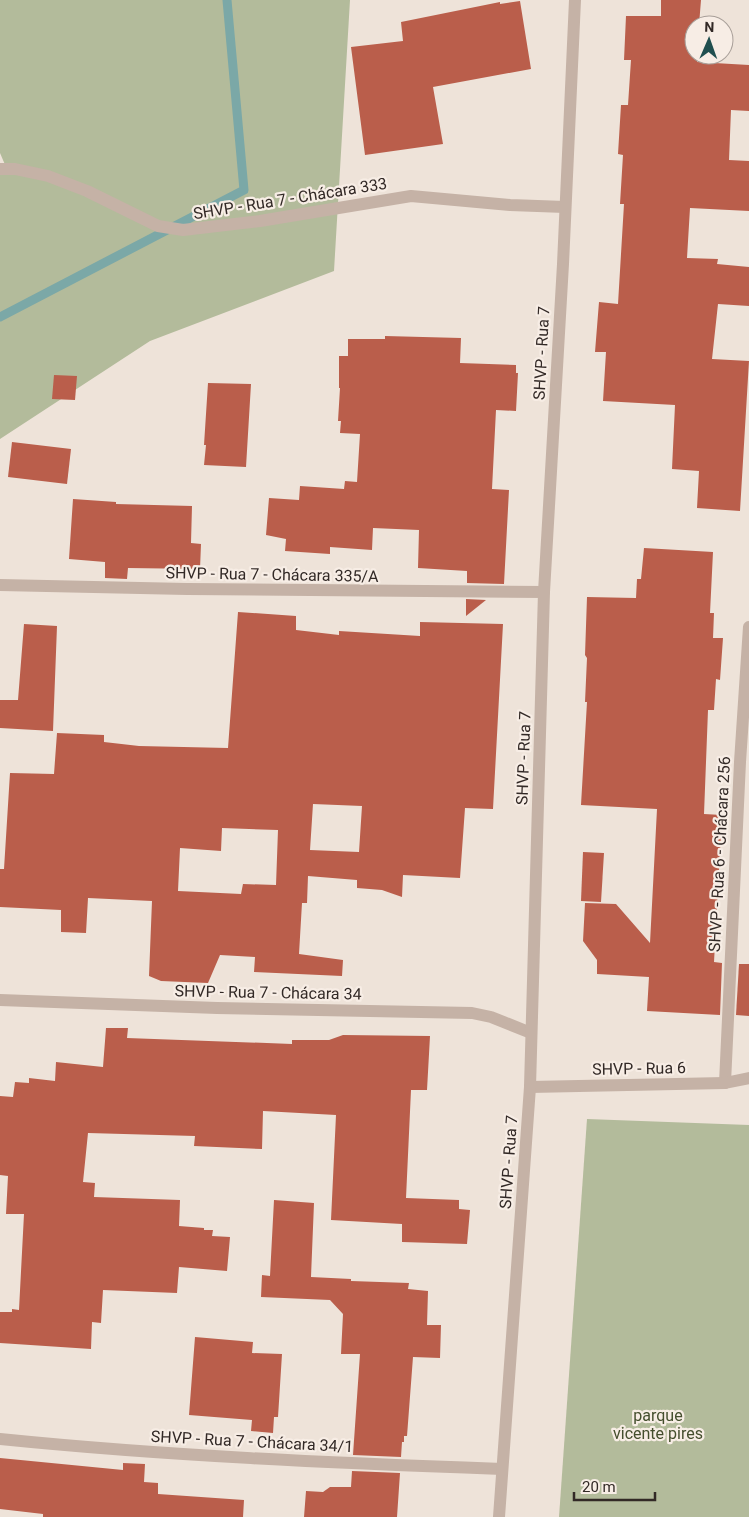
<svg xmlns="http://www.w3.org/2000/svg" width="749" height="1517" viewBox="0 0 749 1517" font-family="Roboto,sans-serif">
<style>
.green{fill:#b3bb9b}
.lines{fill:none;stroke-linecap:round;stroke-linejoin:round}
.stream{stroke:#7ba8a7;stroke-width:9}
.building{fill:#ba5e4b;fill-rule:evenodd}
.minor{stroke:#c5b2a6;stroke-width:12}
.labels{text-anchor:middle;stroke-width:4.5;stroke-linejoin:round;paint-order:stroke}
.street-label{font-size:16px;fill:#322926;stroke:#f7ede5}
.park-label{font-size:16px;fill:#444e2d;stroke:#f7ede5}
</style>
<rect width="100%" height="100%" fill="#eee3d9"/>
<g class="green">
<path d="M 0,0 L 350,0 L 334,271 L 150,341 L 0,439 L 0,172 L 6,167 L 0,153 Z"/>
<path d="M 587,1119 L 749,1125 L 749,1517 L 559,1517 Z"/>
</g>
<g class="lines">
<path class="stream" d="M 0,317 L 244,190 L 227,0"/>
</g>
<g class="building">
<path d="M 661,0 L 701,0 L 699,25 L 694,25 L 694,55 L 698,55 L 697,62 L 749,65 L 749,111 L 731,110 L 729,160 L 749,161 L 749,211 L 690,208 L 687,258 L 718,259 L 717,264 L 749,267 L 749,306 L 718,304 L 712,359 L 749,361 L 740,511 L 697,508 L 699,471 L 672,469 L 675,405 L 603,401 L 606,352 L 595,352 L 599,302 L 618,304 L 624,204 L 620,204 L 623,155 L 618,154 L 621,105 L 628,105 L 631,60 L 624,60 L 626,16 L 661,16 Z"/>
<path d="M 520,1 L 531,69 L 433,87 L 443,144 L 365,155 L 351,47 L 403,41 L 401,22 L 500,2 L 500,4 Z"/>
<path d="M 385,336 L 461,338 L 460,363 L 516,365 L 516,373 L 518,373 L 516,411 L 496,410 L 492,489 L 509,490 L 504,584 L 467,583 L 467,571 L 418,568 L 419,530 L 373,528 L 372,550 L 330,547 L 330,554 L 285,551 L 286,539 L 266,535 L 269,498 L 299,500 L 300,486 L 344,489 L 345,481 L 357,482 L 360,434 L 340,433 L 341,421 L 338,421 L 340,388 L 339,388 L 339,356 L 348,356 L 348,339 L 385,339 Z"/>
<path d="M 54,375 L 77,376 L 75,400 L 52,399 Z"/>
<path d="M 208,383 L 251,384 L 246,467 L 204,465 L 206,445 L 204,445 Z"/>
<path d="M 12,442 L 71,449 L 67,484 L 8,477 Z"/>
<path d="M 73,499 L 116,502 L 116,504 L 192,506 L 191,543 L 201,544 L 200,569 L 128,568 L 127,579 L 105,578 L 105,562 L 69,559 Z"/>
<path d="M 644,548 L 713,552 L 710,613 L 714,613 L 713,638 L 723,638 L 720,680 L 716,679 L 714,710 L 708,710 L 704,814 L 722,815 L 714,962 L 722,963 L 720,1015 L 647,1011 L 649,977 L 597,974 L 597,960 L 583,941 L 585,903 L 616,904 L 650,943 L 657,809 L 581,805 L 587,702 L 585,702 L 587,658 L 585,655 L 587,597 L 636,598 L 637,579 L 641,579 Z"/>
<path d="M 466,599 L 486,600 L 466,616 Z"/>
<path d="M 238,612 L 296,616 L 296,630 L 339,635 L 339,631 L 420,636 L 420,622 L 503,624 L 493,809 L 465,808 L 460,878 L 403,875 L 402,897 L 382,890 L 357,888 L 357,880 L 308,876 L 307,903 L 302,903 L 299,954 L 343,960 L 342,976 L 254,972 L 255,957 L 220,955 L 208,983 L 161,981 L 149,976 L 152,901 L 88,898 L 86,933 L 61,932 L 61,910 L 0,907 L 0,869 L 4,869 L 10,773 L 54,774 L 57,733 L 104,735 L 104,742 L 139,746 L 228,748 ZM 313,804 L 362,806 L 359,852 L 310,850 ZM 222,828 L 278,830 L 276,885 L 243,884 L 241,894 L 178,891 L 180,848 L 221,851 Z"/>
<path d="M 24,624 L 57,626 L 53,731 L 0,728 L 0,700 L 18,700 Z"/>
<path d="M 583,852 L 604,853 L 601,902 L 581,901 Z"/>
<path d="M 739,964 L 749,964 L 749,1016 L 736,1015 Z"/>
<path d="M 106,1028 L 128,1028 L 127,1038 L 292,1044 L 292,1040 L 329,1040 L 343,1035 L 430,1036 L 427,1090 L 411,1090 L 406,1198 L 459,1200 L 459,1209 L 470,1210 L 467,1244 L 402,1242 L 402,1224 L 331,1220 L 336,1115 L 263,1111 L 262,1149 L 194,1146 L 195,1136 L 88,1133 L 83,1182 L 95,1183 L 94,1197 L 180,1200 L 179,1226 L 204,1228 L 204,1230 L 213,1230 L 212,1236 L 230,1237 L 227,1271 L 179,1267 L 177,1293 L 103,1290 L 101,1323 L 92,1322 L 91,1349 L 0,1343 L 0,1312 L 12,1312 L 12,1309 L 19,1310 L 24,1214 L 6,1214 L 8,1176 L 0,1175 L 0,1096 L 13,1097 L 15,1082 L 29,1083 L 29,1078 L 55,1081 L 56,1062 L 103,1067 Z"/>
<path d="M 274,1200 L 314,1203 L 311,1277 L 351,1279 L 351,1281 L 409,1283 L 408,1289 L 428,1291 L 427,1325 L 441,1325 L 440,1358 L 413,1357 L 407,1436 L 404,1436 L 404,1442 L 402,1442 L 401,1457 L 353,1455 L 360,1354 L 341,1354 L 343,1314 L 330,1300 L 261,1297 L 262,1275 L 270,1276 Z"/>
<path d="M 195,1337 L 253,1342 L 252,1353 L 282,1354 L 278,1417 L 274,1417 L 273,1433 L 251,1431 L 252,1420 L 189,1415 Z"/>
<path d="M 0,1458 L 123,1470 L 123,1463 L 145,1464 L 144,1482 L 158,1483 L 158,1494 L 244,1500 L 243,1517 L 43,1517 L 43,1514 L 0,1509 Z"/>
<path d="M 352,1471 L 400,1473 L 397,1517 L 304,1517 L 306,1491 L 323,1492 L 330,1487 L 351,1487 Z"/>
</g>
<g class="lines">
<g class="minor">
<path d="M 0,169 L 15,169 L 48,176 L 87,191 L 158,226 L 183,230 L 260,221 L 411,196 L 510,205 L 565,207"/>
<path d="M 0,585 L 187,589 L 544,592"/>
<path d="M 0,1000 L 217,1008 L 472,1013 L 491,1017 L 531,1033"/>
<path d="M 725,1083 L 740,762 L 749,627"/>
<path d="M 530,1087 L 725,1083 L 749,1078"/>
<path d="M 0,1439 C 167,1456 335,1463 502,1469"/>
<path d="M 499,1517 L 530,1087 L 544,592 L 563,264 L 575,0"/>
</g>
</g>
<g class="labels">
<g class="street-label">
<text transform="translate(290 198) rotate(-9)" y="6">SHVP - Rua 7 - Chácara 333</text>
<text transform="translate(541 353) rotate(-87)" y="6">SHVP - Rua 7</text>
<text transform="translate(272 574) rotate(1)" y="6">SHVP - Rua 7 - Chácara 335/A</text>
<text transform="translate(523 758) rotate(-88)" y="6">SHVP - Rua 7</text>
<text transform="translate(719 854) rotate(-87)" y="6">SHVP - Rua 6 - Chácara 256</text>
<text transform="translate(268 992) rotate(1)" y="6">SHVP - Rua 7 - Chácara 34</text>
<text transform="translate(639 1068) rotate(-1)" y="6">SHVP - Rua 6</text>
<text transform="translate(508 1162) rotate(-86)" y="6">SHVP - Rua 7</text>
<text transform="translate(252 1441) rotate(3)" y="6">SHVP - Rua 7 - Chácara 34/1</text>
</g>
<g class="park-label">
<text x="658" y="1421">parque<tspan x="658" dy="18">vicente pires</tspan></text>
</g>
</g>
<g transform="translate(709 40) rotate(2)"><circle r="24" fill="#f7ede5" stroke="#a89f99"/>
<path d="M0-4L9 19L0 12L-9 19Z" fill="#204f4f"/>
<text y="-8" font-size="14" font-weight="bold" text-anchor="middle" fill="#322926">N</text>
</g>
<path d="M574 1492v8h81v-8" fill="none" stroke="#322926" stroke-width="2.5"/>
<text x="582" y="1492" font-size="15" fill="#322926" stroke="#f7ede5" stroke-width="4" paint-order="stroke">20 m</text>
</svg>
